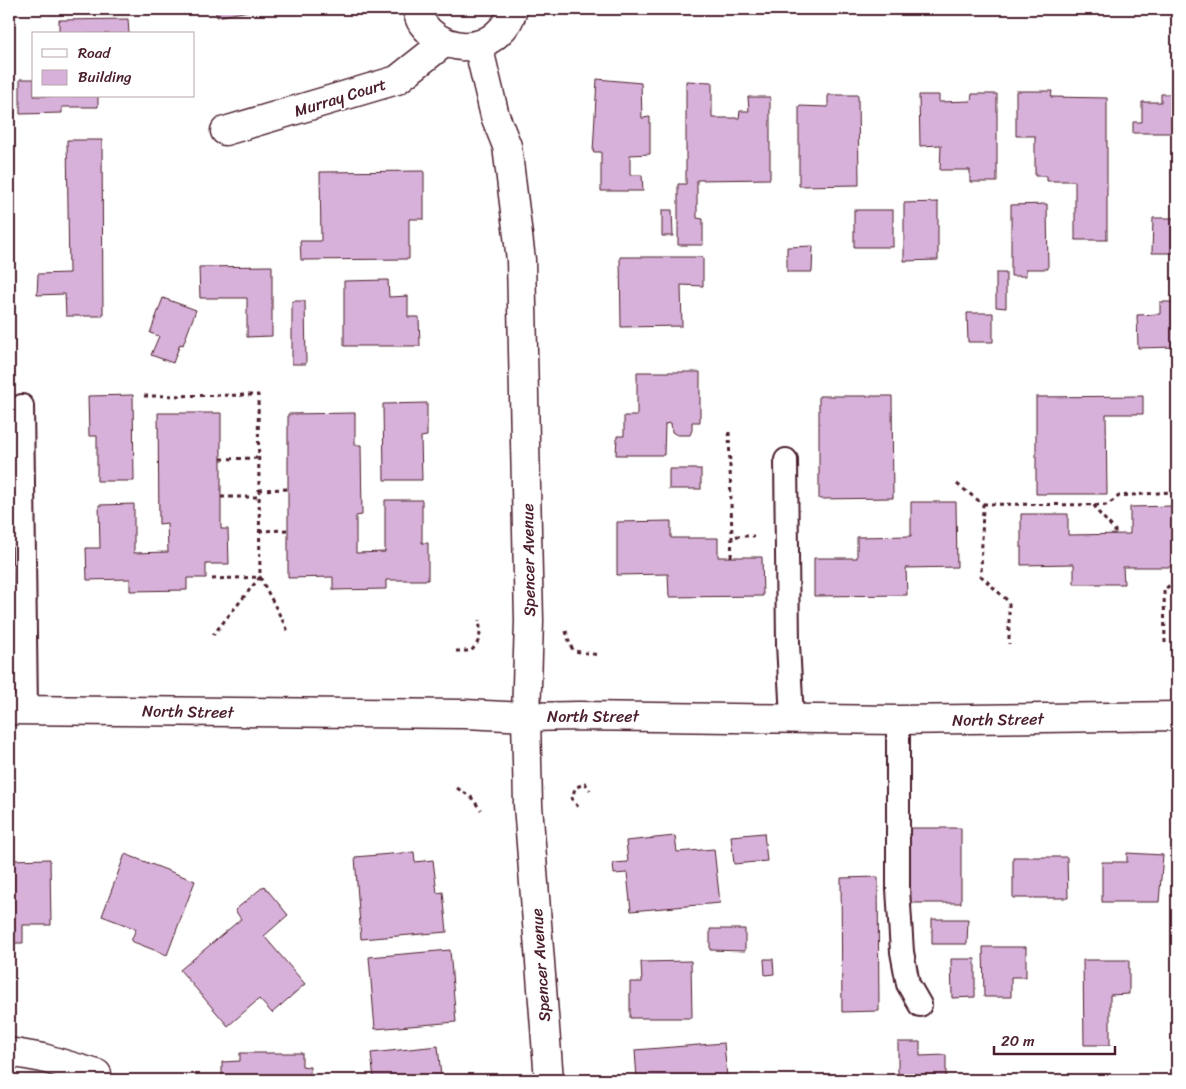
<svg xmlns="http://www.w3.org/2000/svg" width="1186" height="1089" viewBox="0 0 1186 1089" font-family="Sriracha,sans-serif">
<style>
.building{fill:#d7b1d9;stroke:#4a1f2b}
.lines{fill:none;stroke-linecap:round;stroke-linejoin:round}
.lane-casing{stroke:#4a1f2b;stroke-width:26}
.street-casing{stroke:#4a1f2b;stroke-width:31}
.secondary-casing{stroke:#4a1f2b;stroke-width:31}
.path{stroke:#4a1f2b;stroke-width:3;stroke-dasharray:4 4;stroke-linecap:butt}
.lane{stroke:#fff;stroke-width:22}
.street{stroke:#fff;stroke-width:28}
.secondary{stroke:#fff;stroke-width:28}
.labels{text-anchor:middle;stroke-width:4;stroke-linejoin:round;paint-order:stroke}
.street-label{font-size:16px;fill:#4a1f2b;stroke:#fff}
</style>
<rect width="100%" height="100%" fill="#fff"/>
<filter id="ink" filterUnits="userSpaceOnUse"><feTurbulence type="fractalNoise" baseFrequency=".02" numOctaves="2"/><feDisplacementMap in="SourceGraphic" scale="10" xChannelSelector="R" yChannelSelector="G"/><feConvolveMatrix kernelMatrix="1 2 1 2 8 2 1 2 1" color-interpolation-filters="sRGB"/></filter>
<g filter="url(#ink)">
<g class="building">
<path d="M 215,9 L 259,9 L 217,17 Z"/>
<path d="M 128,19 L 129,34 L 59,34 L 59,20 Z"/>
<path d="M 20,79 L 34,79 L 34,96 L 98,96 L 98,107 L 62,107 L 62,113 L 20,114 Z"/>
<path d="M 597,79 L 641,83 L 642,118 L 650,117 L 650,154 L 630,155 L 630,175 L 642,175 L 643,191 L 601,191 L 601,152 L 593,152 Z"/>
<path d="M 686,81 L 712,82 L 712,118 L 739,118 L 740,111 L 749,111 L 748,97 L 770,97 L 770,179 L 697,180 L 697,218 L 703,219 L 703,245 L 678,245 L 678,184 L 686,184 Z"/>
<path d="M 1016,91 L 1052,91 L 1051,97 L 1107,98 L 1107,240 L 1075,240 L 1075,181 L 1047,181 L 1047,176 L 1035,176 L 1035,136 L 1016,136 Z"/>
<path d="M 972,94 L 997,94 L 997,182 L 970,182 L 970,170 L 940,170 L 941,145 L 920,146 L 919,95 L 939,95 L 939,102 L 971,101 Z"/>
<path d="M 1161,94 L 1177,94 L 1177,133 L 1133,133 L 1133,122 L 1142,122 L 1142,102 L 1161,102 Z"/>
<path d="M 828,95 L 858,95 L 859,185 L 799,186 L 799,106 L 828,107 Z"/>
<path d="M 67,140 L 102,140 L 103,316 L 66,316 L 65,294 L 37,295 L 38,274 L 69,273 Z"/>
<path d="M 424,171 L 424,219 L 409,219 L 409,259 L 301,260 L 300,241 L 321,241 L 320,172 Z"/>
<path d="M 938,202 L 938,260 L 904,261 L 904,203 Z"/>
<path d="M 1047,204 L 1048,269 L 1026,269 L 1026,276 L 1011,276 L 1011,205 Z"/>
<path d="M 662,210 L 672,210 L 673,236 L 662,236 Z"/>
<rect x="854" y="210" width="39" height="37"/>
<path d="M 1153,218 L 1177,218 L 1177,253 L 1152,253 Z"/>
<path d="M 813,246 L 812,272 L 787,272 L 787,247 Z"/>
<path d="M 620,257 L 703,257 L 703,286 L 681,285 L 682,326 L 621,327 Z"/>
<path d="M 272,266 L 272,336 L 247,337 L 247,298 L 200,298 L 199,267 Z"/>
<path d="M 996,273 L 1006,273 L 1006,308 L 996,307 Z"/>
<path d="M 388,280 L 389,297 L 408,296 L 408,317 L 419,317 L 420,346 L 344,346 L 344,281 Z"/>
<path d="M 163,298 L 196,310 L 183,345 L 180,344 L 173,363 L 151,355 L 159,336 L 150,333 Z"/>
<path d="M 292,301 L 305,301 L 306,364 L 292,364 Z"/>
<path d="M 1160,302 L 1177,302 L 1177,347 L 1138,348 L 1137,315 L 1160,314 Z"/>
<path d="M 967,313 L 993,313 L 993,342 L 968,342 Z"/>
<path d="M 637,372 L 700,372 L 700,422 L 692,422 L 692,430 L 690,435 L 677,435 L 672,432 L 671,423 L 665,424 L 664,455 L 616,455 L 617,436 L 624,436 L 624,416 L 637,416 Z"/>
<path d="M 133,395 L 134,481 L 97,481 L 97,436 L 89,436 L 88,396 Z"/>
<path d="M 819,396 L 892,396 L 893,498 L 819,499 Z"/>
<path d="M 1143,396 L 1143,414 L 1106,414 L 1107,494 L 1036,494 L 1036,397 Z"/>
<path d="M 427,403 L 427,436 L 421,437 L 422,480 L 384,480 L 383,404 Z"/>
<path d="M 158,413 L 221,413 L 221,529 L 228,529 L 229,564 L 206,564 L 206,578 L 187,578 L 187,590 L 130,591 L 130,579 L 87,580 L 86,548 L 100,548 L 99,505 L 134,504 L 134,553 L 168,552 L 167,523 L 159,524 Z"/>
<path d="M 355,413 L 355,445 L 361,445 L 362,515 L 356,516 L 356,553 L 385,552 L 385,500 L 422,500 L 422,543 L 428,543 L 428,580 L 386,580 L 386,589 L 333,590 L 333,577 L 288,578 L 288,414 Z"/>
<rect x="669" y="469" width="32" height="20"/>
<path d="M 911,502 L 956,502 L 957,567 L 906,568 L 907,595 L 814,596 L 814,558 L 857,558 L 857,537 L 911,536 Z"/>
<path d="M 1172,506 L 1172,567 L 1123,567 L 1124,584 L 1074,584 L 1074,564 L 1021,565 L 1021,514 L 1068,514 L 1068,535 L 1130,534 L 1130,507 Z"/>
<path d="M 671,521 L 671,538 L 718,538 L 718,557 L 762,557 L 763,596 L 669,597 L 668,574 L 617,575 L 617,522 Z"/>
<path d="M 910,828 L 961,828 L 961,903 L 909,903 Z"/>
<path d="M 764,833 L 767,861 L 734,864 L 731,836 Z"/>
<path d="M 675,836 L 677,852 L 714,849 L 720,903 L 631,911 L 627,873 L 614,874 L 613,863 L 628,862 L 626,841 Z"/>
<path d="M 414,852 L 415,862 L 433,860 L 437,893 L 443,892 L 447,932 L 361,939 L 355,857 Z"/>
<path d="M 1127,853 L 1163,855 L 1159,902 L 1102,902 L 1102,862 L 1127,862 Z"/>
<path d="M 125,854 L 195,881 L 167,955 L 131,941 L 136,929 L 102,916 Z"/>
<path d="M 1013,857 L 1067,857 L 1068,898 L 1013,898 Z"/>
<path d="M 50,859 L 51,925 L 23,925 L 23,943 L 9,943 L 9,860 Z"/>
<path d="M 878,877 L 879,1011 L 842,1012 L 841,878 Z"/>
<path d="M 264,886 L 288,915 L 264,936 L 305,984 L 272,1013 L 259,999 L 228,1026 L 180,970 L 241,919 L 235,910 Z"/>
<path d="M 932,919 L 968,919 L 967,944 L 932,944 Z"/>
<path d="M 710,929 L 745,929 L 745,951 L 710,950 Z"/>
<path d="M 983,947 L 1026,947 L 1026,977 L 1011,977 L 1011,997 L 984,997 Z"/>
<path d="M 450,950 L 456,1022 L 375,1029 L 369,957 Z"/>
<path d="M 764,959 L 773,959 L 774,974 L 765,975 Z"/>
<path d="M 951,959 L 975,959 L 975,997 L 952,998 Z"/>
<path d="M 1083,960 L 1129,960 L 1129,994 L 1110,995 L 1110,1045 L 1084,1045 Z"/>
<path d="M 691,961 L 692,1018 L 630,1018 L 630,982 L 642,982 L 641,962 Z"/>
<path d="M 898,1042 L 920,1042 L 920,1056 L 946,1055 L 946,1080 L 898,1080 Z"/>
<path d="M 724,1043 L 727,1078 L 704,1080 L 637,1080 L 635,1050 Z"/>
<path d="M 438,1046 L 441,1077 L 454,1076 L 454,1080 L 374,1080 L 371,1053 Z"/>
<path d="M 240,1053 L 302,1053 L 302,1066 L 310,1067 L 310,1080 L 222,1080 L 222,1062 L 240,1061 Z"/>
</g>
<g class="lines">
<defs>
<g id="lane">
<path d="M 22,406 L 26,710"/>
<path d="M 786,460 L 788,644 L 792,718"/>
<path d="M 898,720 L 898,889 L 902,952 L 908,984 L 920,1005"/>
</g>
<g id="street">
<path d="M 225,131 L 397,80 L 445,42"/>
<path d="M 9,1052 L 43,1058 L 97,1074"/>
</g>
<g id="secondary">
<path d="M 417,9 C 418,14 419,19 422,23 C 439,47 474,55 497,34 C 505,27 511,19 513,9"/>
<path d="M 478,45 L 495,116 L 507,146 L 521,260 L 529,621 L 526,717 L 528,805 L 549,1080"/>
<path d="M 9,710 L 465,714 L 526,717 L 579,716 L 898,720 L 1177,716"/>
</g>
</defs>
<use href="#lane" class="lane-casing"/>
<use href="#street" class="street-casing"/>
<use href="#secondary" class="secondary-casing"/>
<g class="path">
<path d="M 144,396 L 258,395 L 260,577 L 289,633"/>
<path d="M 729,432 L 732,537"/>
<path d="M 221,459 L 258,458"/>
<path d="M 957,484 L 983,504 L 981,576 L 1009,602 L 1009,644"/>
<path d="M 259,490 L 288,489"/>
<path d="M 221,497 L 258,497"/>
<path d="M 983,504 L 1107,505 L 1119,496 L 1171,492 L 1177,500"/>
<path d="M 1094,505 L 1098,512 L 1115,530 L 1115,534"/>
<path d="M 259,531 L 288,530"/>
<path d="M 731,557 L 732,537 L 738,536 L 754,536"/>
<path d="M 212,579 L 260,577 L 213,635"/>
<path d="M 566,631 L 570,645 L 574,651 L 599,655"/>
<path d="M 1165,643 L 1164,590 L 1177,579"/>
<path d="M 456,651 L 471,651 C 481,641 481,633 479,620"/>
<path d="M 457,788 L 471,797 L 481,810"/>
<path d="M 578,807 L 572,799 L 575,788 L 585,783 L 590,790"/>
</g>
<use href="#lane" class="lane"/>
<use href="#street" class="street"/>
<use href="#secondary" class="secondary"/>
</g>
</g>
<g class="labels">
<g class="street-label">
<text transform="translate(340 97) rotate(-17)" y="6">Murray Court</text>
<text transform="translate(528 560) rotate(-91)" y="6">Spencer Avenue</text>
<text transform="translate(188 711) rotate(1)" y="6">North Street</text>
<text x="593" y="722">North Street</text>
<text transform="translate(998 719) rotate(-1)" y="6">North Street</text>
<text transform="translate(540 965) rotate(-94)" y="6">Spencer Avenue</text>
</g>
</g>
<rect width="1186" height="1089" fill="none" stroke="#fff" stroke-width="30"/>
<rect x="15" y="15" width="1156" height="1059" fill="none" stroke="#4a1f2b" stroke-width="2" filter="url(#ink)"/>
<rect x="32" y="32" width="162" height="65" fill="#ffffff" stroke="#b7a5aa"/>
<rect x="42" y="49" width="25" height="8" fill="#ffffff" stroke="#b7a5aa"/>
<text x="78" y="58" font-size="15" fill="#4a1f2b">Road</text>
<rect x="42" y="70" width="25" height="15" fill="#d7b1d9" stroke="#b7a5aa"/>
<text x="78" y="82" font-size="15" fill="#4a1f2b">Building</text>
<path d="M994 1046v8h121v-8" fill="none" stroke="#4a1f2b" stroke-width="2.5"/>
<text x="1001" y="1046" font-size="15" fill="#4a1f2b" stroke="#ffffff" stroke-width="4" paint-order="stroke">20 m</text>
</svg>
